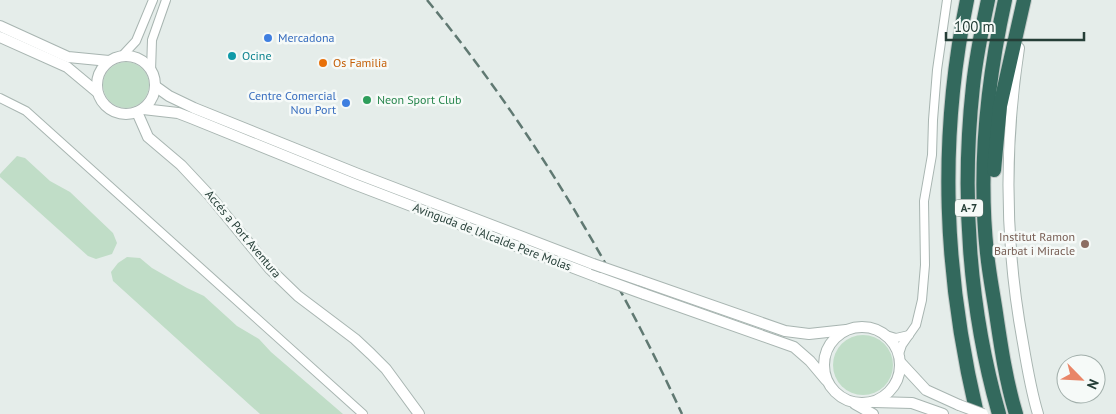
<svg xmlns="http://www.w3.org/2000/svg" width="1116" height="414" viewBox="0 0 1116 414" font-family="'PT Sans',sans-serif">
<style>
.green{fill:#c0ddc7}
.lines{fill:none;stroke-linecap:round;stroke-linejoin:round}
.minor-casing{stroke:#a8b5b1;stroke-width:10}
.tertiary-casing{stroke:#a8b5b1;stroke-width:12}
.motorway-casing{stroke:#c2c9c7;stroke-width:16}
.minor{stroke:#fff;stroke-width:8}
.tertiary{stroke:#fff;stroke-width:10}
.motorway{stroke:#33695d;stroke-width:14}
.rail{stroke:#607972;stroke-width:2.5;stroke-dasharray:10 5;stroke-linecap:butt}
.tertiary-bridge-casing{stroke:#a8b5b1;stroke-width:12;stroke-linecap:butt}
.tertiary-bridge{stroke:#fff;stroke-width:10}
.shop-dot{fill:#3f7fe0;stroke:#f6faf8;stroke-width:2}
.culture-dot{fill:#0f9aa8;stroke:#f6faf8;stroke-width:2}
.food-dot{fill:#e8710a;stroke:#f6faf8;stroke-width:2}
.leisure-dot{fill:#2e9e5b;stroke:#f6faf8;stroke-width:2}
.education-dot{fill:#8d6e63;stroke:#f6faf8;stroke-width:2}
.labels{text-anchor:middle;stroke-width:5;stroke-linejoin:round;paint-order:stroke}
.shield{fill:#f6faf8;stroke:#647671;stroke-width:1}
.shield-label{font-size:11px;font-weight:bold;fill:#253e37}
.shop-label{font-size:12px;fill:#366cbe;stroke:#f6faf8;text-anchor:start}
.culture-label{font-size:12px;fill:#0d838f;stroke:#f6faf8;text-anchor:start}
.food-label{font-size:12px;fill:#c56008;stroke:#f6faf8;text-anchor:start}
.leisure-label{font-size:12px;fill:#27864d;stroke:#f6faf8;text-anchor:start}
.street-label{font-size:12px;fill:#253e37;stroke:#f6faf8}
.education-label{font-size:12px;fill:#785e54;stroke:#f6faf8;text-anchor:end}
</style>
<rect width="100%" height="100%" fill="#e5edea"/>
<g class="green">
<circle cx="126" cy="85" r="23"/>
<path d="M 17,156 L 25,158 L 50,181 L 70,192 L 113,233 L 117,243 L 112,254 L 96,259 L 88,256 L 0,177 L 0,174 Z"/>
<path d="M 127,257 L 140,258 L 152,268 L 187,288 L 204,296 L 237,326 L 259,339 L 271,352 L 343,414 L 260,414 L 113,281 L 111,272 L 118,263 Z"/>
<circle cx="863" cy="365" r="30"/>
</g>
<g class="lines">
<defs>
<g id="minor">
<path d="M 122,56 L 136,41 L 153,0"/>
<path d="M 151,71 L 152,40 L 166,0"/>
<path d="M 0,98 L 26,111 L 363,414"/>
<path d="M 886,335 L 896,338 L 909,335"/>
<path d="M 899,354 L 902,345 L 916,325 L 922,300 L 925,265 L 924,201 L 932,155 L 933,120 L 937,70 L 947,0"/>
</g>
<g id="tertiary">
<path d="M 0,26 L 68,57 L 109,61"/>
<path d="M 0,37 L 67,67 L 97,92"/>
<path d="M 1019,48 C 1004,146 1005,246 1023,343 C 1027,367 1031,391 1038,414"/>
<circle cx="126" cy="85" r="29"/>
<path d="M 155,86 L 169,96 L 194,108 L 358,174 L 593,264"/>
<path d="M 143,109 L 178,113 L 191,118 L 354,184 L 600,278"/>
<path d="M 137,112 L 148,137 L 181,165 L 210,196 L 270,269 L 298,296 L 355,339 L 371,354 L 386,369 L 419,414"/>
<path d="M 639,280 L 785,331 L 809,334 L 846,330"/>
<path d="M 644,294 L 794,347 L 810,361 L 826,380"/>
<circle cx="862" cy="365" r="38"/>
<path d="M 901,363 L 926,390 L 959,405"/>
<path d="M 874,402 L 912,403 L 943,414"/>
<path d="M 855,404 L 873,414"/>
</g>
<g id="motorway">
<path d="M 967,0 C 938,141 944,274 977,414"/>
<path d="M 988,0 C 982,28 976,57 973,86 C 961,195 969,309 999,414"/>
<path d="M 1005,0 C 987,82 978,170 987,253 C 989,273 993,293 996,313 C 1001,347 1006,381 1016,414"/>
<path d="M 994,170 L 1000,106 L 1024,0"/>
</g>
</defs>
<use href="#minor" class="minor-casing"/>
<use href="#tertiary" class="tertiary-casing"/>
<use href="#motorway" class="motorway-casing"/>
<use href="#minor" class="minor"/>
<use href="#tertiary" class="tertiary"/>
<use href="#motorway" class="motorway"/>
<path class="rail" d="M 427,0 C 530,125 614,267 682,414"/>
<defs>
<g id="tertiary-bridge">
<path d="M 593,264 L 639,280"/>
<path d="M 600,278 L 644,294"/>
<path d="M 959,405 L 983,414"/>
</g>
</defs>
<use href="#tertiary-bridge" class="tertiary-bridge-casing"/>
<use href="#tertiary-bridge" class="tertiary-bridge"/>
</g>
<g class="shop-dot">
<circle cx="268" cy="38" r="5"/>
<circle cx="346" cy="103" r="5"/>
</g>
<circle class="culture-dot" cx="232" cy="56" r="5"/>
<circle class="food-dot" cx="323" cy="63" r="5"/>
<circle class="leisure-dot" cx="367" cy="100" r="5"/>
<circle class="education-dot" cx="1085" cy="244" r="5"/>
<g class="labels">
<rect class="shield" x="955" y="199.5" width="28" height="17" rx="4"/>
<g class="shield-label">
<text x="969" y="212">A-7</text>
</g>
<g class="shop-label">
<text x="278" y="42">Mercadona</text>
<text x="336" y="100" text-anchor="end">Centre Comercial<tspan x="336" dy="14">Nou Port</tspan></text>
</g>
<g class="culture-label">
<text x="242" y="60">Ocine</text>
</g>
<g class="food-label">
<text x="333" y="67">Os Familia</text>
</g>
<g class="leisure-label">
<text x="377" y="104">Neon Sport Club</text>
</g>
<g class="street-label">
<text transform="translate(243 234) rotate(50)" y="4">Accés a Port Aventura</text>
<text transform="translate(492 237) rotate(21)" y="4">Avinguda de l'Alcalde Pere Molas</text>
</g>
<g class="education-label">
<text x="1075" y="241">Institut Ramon<tspan x="1075" dy="14">Barbat i Miracle</tspan></text>
</g>
</g>
<g transform="translate(1081 379) rotate(114)"><circle r="24" fill="#f6faf8" stroke="#a2afab"/>
<path d="M0-4L9 19L0 12L-9 19Z" fill="#e98567"/>
<text y="-8" font-size="14" font-weight="bold" text-anchor="middle" fill="#253e37">N</text>
</g>
<path d="M946 32v8h138v-8" fill="none" stroke="#253e37" stroke-width="2.5"/>
<text x="954" y="32" font-size="15" fill="#253e37" stroke="#f6faf8" stroke-width="4" paint-order="stroke">100 m</text>
</svg>
